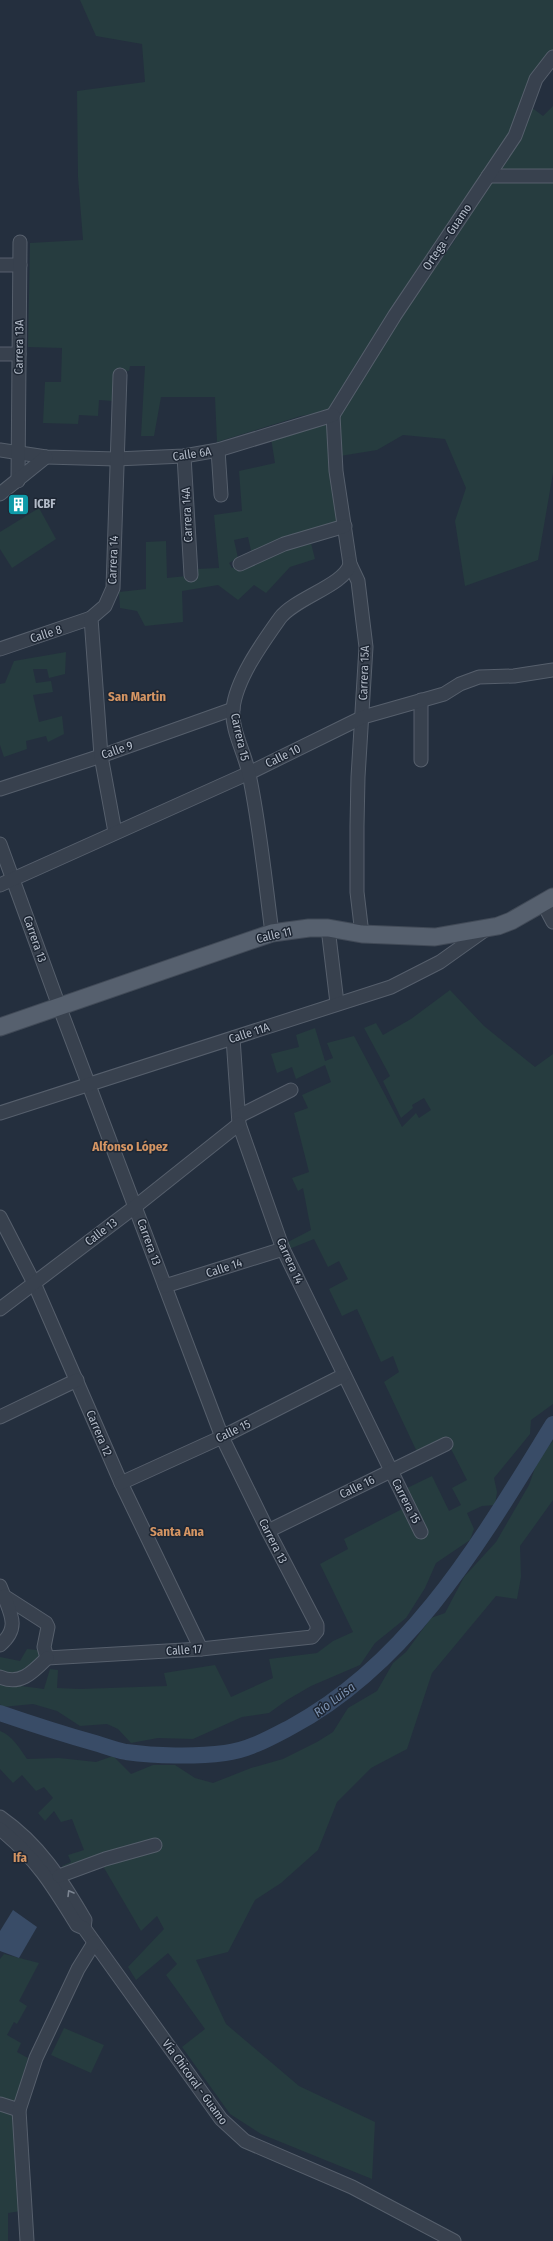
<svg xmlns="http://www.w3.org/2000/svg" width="553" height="2241" viewBox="0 0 553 2241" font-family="'Fira Sans Condensed',sans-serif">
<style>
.green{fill:#263c3f}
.water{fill:#394c67}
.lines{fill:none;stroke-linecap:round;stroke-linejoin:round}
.river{stroke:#394c67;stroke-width:16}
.minor-casing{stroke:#565f6c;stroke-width:15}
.major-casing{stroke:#414a57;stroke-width:19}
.minor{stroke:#38414e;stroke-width:13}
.major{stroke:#56606e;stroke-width:17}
.oneway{stroke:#7c8592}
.labels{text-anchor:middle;stroke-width:3;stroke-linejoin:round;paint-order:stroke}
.street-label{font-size:12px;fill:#b4bcc9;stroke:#1d2633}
.poi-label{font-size:12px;font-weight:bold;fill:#b4bcc9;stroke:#1d2633;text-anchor:start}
.neighbourhood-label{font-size:13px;font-weight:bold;fill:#d59563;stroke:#1d2633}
.water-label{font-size:13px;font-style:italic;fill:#7c92b1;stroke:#1d2633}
</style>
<rect width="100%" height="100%" fill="#242f3e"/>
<g class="green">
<path d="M 80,0 L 553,0 L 553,51 L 513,134 L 331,410 L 301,416 L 217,442 L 215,397 L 161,397 L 154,436 L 141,436 L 145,366 L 130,366 L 129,371 L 117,370 L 113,401 L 99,400 L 98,416 L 79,415 L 78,424 L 43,423 L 45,382 L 61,382 L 62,348 L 28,347 L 30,243 L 83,240 L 78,177 L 77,91 L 145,82 L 142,44 L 96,36 Z"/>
<path d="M 553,106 L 553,473 L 538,560 L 465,586 L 455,521 L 466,488 L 445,439 L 403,435 L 377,450 L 340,456 L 339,415 L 387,336 L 455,240 L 474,202 L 494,173 L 531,107 L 543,116 Z"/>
<path d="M 331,419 L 337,522 L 252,555 L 248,537 L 234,540 L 238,558 L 229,563 L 232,568 L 310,539 L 315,559 L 290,567 L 266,593 L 254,585 L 238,600 L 218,585 L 182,591 L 183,622 L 145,626 L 137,611 L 120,608 L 119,592 L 146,589 L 146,542 L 166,541 L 167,578 L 197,575 L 196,569 L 219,568 L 214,515 L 242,511 L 239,471 L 275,463 L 271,438 Z"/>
<path d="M 39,508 L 56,539 L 12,568 L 0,549 L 0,532 Z"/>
<path d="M 66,652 L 65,674 L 49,678 L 47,669 L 33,669 L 36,683 L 51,681 L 53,692 L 33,695 L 39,722 L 62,716 L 64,734 L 48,742 L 46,736 L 26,741 L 27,749 L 4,757 L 0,745 L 0,684 L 5,683 L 14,661 Z"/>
<path d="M 450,990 L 484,1026 L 535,1067 L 553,1054 L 553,1404 L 531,1420 L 530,1434 L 494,1478 L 497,1492 L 495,1505 L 482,1506 L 467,1513 L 474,1529 L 470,1540 L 436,1563 L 425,1588 L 406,1618 L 375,1643 L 360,1665 L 311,1686 L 287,1700 L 269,1713 L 242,1717 L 193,1739 L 158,1738 L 131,1743 L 118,1729 L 107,1724 L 80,1726 L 57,1711 L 33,1704 L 2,1707 L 0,1704 L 0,1657 L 20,1661 L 27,1649 L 37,1650 L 40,1654 L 28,1670 L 21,1686 L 44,1689 L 50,1669 L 58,1670 L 57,1688 L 80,1689 L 167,1686 L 164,1673 L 215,1665 L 231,1697 L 273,1678 L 269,1659 L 317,1653 L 333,1641 L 353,1632 L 320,1564 L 348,1549 L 344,1539 L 406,1507 L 405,1489 L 432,1476 L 449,1511 L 461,1505 L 452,1488 L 467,1480 L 450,1447 L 451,1439 L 418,1454 L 384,1382 L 399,1372 L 393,1356 L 381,1362 L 357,1309 L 342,1316 L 329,1289 L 348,1279 L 339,1261 L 328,1267 L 314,1239 L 289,1249 L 286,1243 L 311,1230 L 303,1188 L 298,1191 L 292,1178 L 309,1172 L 294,1113 L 308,1108 L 302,1095 L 331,1082 L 325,1065 L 296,1079 L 292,1067 L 277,1073 L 271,1054 L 299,1047 L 296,1035 L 315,1028 L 325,1061 L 333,1058 L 327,1043 L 354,1036 L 402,1127 L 416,1113 L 419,1118 L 431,1110 L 424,1098 L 412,1105 L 413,1108 L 401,1118 L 383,1081 L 390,1076 L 364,1028 L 376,1023 L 383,1035 L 411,1019 Z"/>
<path d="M 553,1441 L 553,1500 L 520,1546 L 521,1577 L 517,1599 L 496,1596 L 432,1673 L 407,1749 L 371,1768 L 337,1802 L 318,1850 L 281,1883 L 255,1900 L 228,1952 L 196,1960 L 226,2024 L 299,2086 L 375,2122 L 372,2179 L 261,2134 L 230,2114 L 182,2047 L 205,2029 L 166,1975 L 177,1964 L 168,1953 L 136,1980 L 128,1967 L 164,1929 L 157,1916 L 141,1931 L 100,1861 L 68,1875 L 62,1866 L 71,1862 L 68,1855 L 84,1850 L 72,1819 L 61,1822 L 54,1811 L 45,1821 L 38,1813 L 53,1798 L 44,1787 L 36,1791 L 22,1775 L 13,1783 L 0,1769 L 0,1731 C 12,1735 20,1749 27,1759 L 59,1758 L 96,1762 L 113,1756 L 131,1774 L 153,1765 L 175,1765 L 195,1778 L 213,1783 L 251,1768 L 283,1759 L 317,1742 L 333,1732 L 348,1708 L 377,1691 L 393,1663 L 406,1652 L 431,1618 L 445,1613 L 464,1577 L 496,1542 L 529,1485 L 539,1457 Z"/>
<path d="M 4,1954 L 39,1963 L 19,2001 L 27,2006 L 17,2024 L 14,2022 L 7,2035 L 21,2043 L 17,2052 L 28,2058 L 15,2103 L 0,2099 L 0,1959 Z"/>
<path d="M 64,2028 L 104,2045 L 91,2073 L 51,2055 Z"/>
<path d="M 0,2107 L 16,2112 L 21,2211 L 8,2213 L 8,2241 L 0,2241 Z"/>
</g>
<path class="water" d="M 13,1910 L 37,1927 L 19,1958 L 0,1951 L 0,1931 Z"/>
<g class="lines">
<path class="river" d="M 0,1713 C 32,1724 63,1734 95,1743 C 105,1746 115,1750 126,1752 C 156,1756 195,1757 225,1753 C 249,1750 270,1738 291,1727 C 412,1662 483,1537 553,1424"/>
<defs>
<g id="minor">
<path d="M 488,176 L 553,176"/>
<path d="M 0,265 L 20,265"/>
<path d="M 0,354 L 19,354"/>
<path d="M 333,415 L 336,471 L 350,564 L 358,581 L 366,647 L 358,777 L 357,826 L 357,892 L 362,934"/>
<path d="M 333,415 L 395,315 L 515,136 L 536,79 L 553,57"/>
<path d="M 0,450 L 46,457 L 116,459 L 184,456 L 218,450 L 333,415"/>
<path d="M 218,450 L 221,495"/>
<path d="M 184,456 L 191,575"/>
<path d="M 18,481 L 20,242"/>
<path d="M 0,494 L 46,457"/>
<path d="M 240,564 L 284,544 L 345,526"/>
<path d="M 0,649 L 91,618"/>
<path d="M 421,760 L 421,700"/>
<path d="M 0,789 L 101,756 L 233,709"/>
<path d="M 115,832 L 101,756 L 91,618 L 105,606 L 113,588 L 120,375"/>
<path d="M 0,844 L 59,1006 L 222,1437 L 268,1531 L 317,1625 L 317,1631 L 312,1637 L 201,1649 L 47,1658"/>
<path d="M 0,885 L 249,773 L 363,717 L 444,694 L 460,684 L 479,677 L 514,676 L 553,670"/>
<path d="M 543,903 L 553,922"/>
<path d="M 328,928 L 337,1003"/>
<path d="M 272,933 C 265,880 260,826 249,774 C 245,753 231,730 233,709 C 236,679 263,642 280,618 C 295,598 345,585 350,564"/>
<path d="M 233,1038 L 239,1124 L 283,1249 L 421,1532"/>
<path d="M 0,1113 L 391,987 L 440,962 L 485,930"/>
<path d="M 239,1116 L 291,1090"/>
<path d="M 0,1217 L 34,1283 L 121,1483 L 201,1649"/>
<path d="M 165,1286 L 283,1249"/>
<path d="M 0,1309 L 136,1206 L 239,1124"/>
<path d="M 0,1417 L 77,1380"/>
<path d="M 121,1483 L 222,1437 L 344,1375"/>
<path d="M 268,1531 L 446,1444"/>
<path d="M 0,1586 L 4,1596 L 46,1623 L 48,1627 L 44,1647 L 47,1658"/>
<path d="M 0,1645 C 19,1629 12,1616 4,1596"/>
<path d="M 0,1677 C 20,1686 33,1672 47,1658"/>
<path d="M 0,1817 C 40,1845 61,1879 85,1920 L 84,1928"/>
<path d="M 0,1829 C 36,1858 53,1886 77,1925 L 84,1928 L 221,2119 L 245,2141 L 352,2187 L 454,2241"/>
<path d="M 59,1876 L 105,1859 L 155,1845"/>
<path d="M 0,2104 L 19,2110"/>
<path d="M 27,2241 L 19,2110 L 36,2058 L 78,1969 L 94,1943"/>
</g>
<path id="major" d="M 0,1027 L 272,933 L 309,928 L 328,928 L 362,934 L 435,937 L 498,926 L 511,921 L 553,897"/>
</defs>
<use href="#minor" class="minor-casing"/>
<use href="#major" class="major-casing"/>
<use href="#minor" class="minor"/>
<use href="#major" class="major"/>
</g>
<defs><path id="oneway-chevron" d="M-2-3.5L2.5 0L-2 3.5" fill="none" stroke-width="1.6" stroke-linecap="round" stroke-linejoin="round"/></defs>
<use class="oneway" href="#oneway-chevron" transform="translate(70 1893) rotate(-121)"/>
<defs>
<symbol id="building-square" viewBox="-11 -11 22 22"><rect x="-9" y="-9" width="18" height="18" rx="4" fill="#0f9aa8" stroke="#1d2633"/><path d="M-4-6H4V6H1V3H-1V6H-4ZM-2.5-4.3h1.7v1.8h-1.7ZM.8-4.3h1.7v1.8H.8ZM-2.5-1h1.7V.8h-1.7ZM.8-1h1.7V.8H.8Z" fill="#fff"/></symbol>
</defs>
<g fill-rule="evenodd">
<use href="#building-square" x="6" y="492" width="25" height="25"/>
</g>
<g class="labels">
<g class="street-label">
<text transform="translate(447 237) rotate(-56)" y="4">Ortega - Guamo</text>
<text transform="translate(19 347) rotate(-89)" y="4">Carrera 13A</text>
<text transform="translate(192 454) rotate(-8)" y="4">Calle 6A</text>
<text transform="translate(187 515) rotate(-93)" y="4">Carrera 14A</text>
<text transform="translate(113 560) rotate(-88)" y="4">Carrera 14</text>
<text transform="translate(46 634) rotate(-18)" y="4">Calle 8</text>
<text transform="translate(364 673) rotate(-88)" y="4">Carrera 15A</text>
<text transform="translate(240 737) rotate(77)" y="4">Carrera 15</text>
<text transform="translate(117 750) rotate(-19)" y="4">Calle 9</text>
<text transform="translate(283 756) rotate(-26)" y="4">Calle 10</text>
<text transform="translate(274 935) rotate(-13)" y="4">Calle 11</text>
<text transform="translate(35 939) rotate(71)" y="4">Carrera 13</text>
<text transform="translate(249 1033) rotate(-18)" y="4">Calle 11A</text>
<text transform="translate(101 1232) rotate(-37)" y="4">Calle 13</text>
<text transform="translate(149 1242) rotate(70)" y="4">Carrera 13</text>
<text transform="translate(290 1261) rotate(66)" y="4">Carrera 14</text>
<text transform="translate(224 1268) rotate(-18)" y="4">Calle 14</text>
<text transform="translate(233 1431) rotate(-26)" y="4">Calle 15</text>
<text transform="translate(99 1433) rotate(67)" y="4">Carrera 12</text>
<text transform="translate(357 1487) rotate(-26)" y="4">Calle 16</text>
<text transform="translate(406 1501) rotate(63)" y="4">Carrera 15</text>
<text transform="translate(273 1541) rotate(63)" y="4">Carrera 13</text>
<text transform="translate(184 1650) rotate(-4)" y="4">Calle 17</text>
<text transform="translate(195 2082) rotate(54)" y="4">Vía Chicoral - Guamo</text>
</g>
<g class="poi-label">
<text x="34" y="508">ICBF</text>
</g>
<g class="neighbourhood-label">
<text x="137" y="701">San Martin</text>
<text x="130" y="1151">Alfonso López</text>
<text x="177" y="1536">Santa Ana</text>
<text x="20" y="1862">Ifa</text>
</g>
<g class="water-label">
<text transform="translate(334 1699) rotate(-37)" y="5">Río Luisa</text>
</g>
</g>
</svg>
